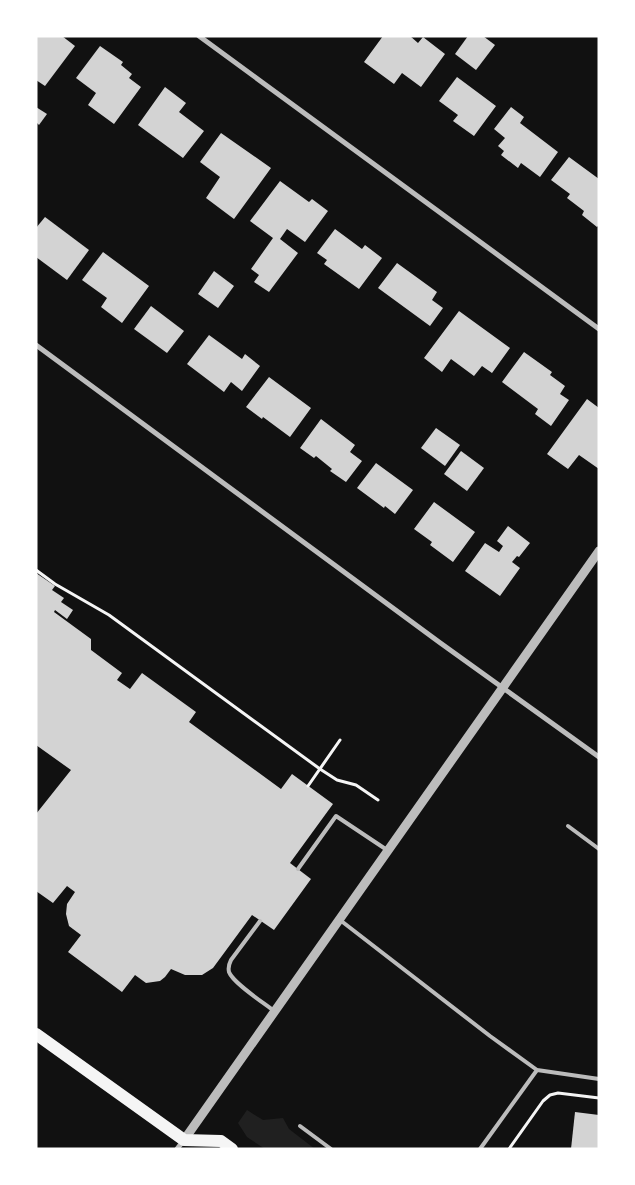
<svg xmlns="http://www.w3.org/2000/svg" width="635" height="1185" viewBox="0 0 635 1185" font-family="'PT Sans',sans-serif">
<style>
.green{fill:#202020}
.building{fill:#d3d3d3}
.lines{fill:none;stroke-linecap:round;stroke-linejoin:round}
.path{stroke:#f5f5f5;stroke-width:3}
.service{stroke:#bcbcbc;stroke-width:4}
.minor{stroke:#bcbcbc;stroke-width:5}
.tertiary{stroke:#bcbcbc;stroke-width:9}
.primary{stroke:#f5f5f5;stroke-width:12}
</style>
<rect width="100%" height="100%" fill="#111"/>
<path class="green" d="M 247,1110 L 263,1120 L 283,1118 L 289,1129 L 315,1149 L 265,1149 L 247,1137 L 238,1123 Z"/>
<g class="building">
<path d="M 36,36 L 62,36 L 75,46 L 45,86 L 36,80 Z"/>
<path d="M 383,36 L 410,36 L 418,43 L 423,37 L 445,54 L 421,87 L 402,73 L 394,84 L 364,62 Z"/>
<path d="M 468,36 L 483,36 L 495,45 L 476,70 L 455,54 Z"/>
<path d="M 100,46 L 123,62 L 121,65 L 132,74 L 129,78 L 141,87 L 114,124 L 88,105 L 96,93 L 76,78 Z"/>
<path d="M 457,77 L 496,106 L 474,136 L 453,121 L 458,115 L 439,101 Z"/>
<path d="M 165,87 L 186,103 L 179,112 L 204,131 L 183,158 L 138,125 Z"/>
<path d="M 36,107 L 47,114 L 39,125 L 36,122 Z"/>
<path d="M 511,107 L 524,117 L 520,123 L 558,152 L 540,177 L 521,163 L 518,168 L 501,155 L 504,151 L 498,146 L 505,138 L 494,129 Z"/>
<path d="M 221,133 L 271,168 L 234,219 L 206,198 L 220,177 L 200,162 Z"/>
<path d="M 569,157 L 599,179 L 599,225 L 597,227 L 582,215 L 584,211 L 567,198 L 570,194 L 551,180 Z"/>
<path d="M 280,181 L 309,202 L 312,199 L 328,211 L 305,242 L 287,229 L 280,239 L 298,253 L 269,292 L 254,282 L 259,275 L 251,269 L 273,238 L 250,221 Z"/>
<path d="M 45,217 L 89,250 L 67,280 L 36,257 L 36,228 Z"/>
<path d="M 335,229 L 362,249 L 365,245 L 382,258 L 359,289 L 324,264 L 327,260 L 317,253 Z"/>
<path d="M 103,252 L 149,286 L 122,323 L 101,307 L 107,298 L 82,280 Z"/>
<path d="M 397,263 L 437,292 L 432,300 L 443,308 L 430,326 L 378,288 Z"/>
<path d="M 214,271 L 234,286 L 218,308 L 198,294 Z"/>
<path d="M 151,306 L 184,331 L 167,353 L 134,329 Z"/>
<path d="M 459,311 L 510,348 L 492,373 L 482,366 L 474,376 L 451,359 L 442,372 L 424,358 Z"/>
<path d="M 209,335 L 242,359 L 245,354 L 260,366 L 242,391 L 231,382 L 224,392 L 187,364 Z"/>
<path d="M 524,352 L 552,372 L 550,375 L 565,386 L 560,394 L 569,400 L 551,426 L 535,414 L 538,409 L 502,382 Z"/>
<path d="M 269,377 L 311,408 L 290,437 L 263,417 L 262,419 L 246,407 Z"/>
<path d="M 587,399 L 599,408 L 599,469 L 579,455 L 568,469 L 547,454 Z"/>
<path d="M 321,419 L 355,445 L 350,452 L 362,461 L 346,482 L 330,471 L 332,469 L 316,456 L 314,458 L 300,448 Z"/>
<path d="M 436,428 L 460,445 L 445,466 L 421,448 Z"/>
<path d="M 461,451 L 484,468 L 467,491 L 444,474 Z"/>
<path d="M 376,463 L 413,490 L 395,514 L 385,506 L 384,508 L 357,488 Z"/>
<path d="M 434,502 L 475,532 L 453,562 L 430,545 L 432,542 L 414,529 Z"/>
<path d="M 508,526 L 530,543 L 519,557 L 517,556 L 512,562 L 520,568 L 500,596 L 465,571 L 485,543 L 499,552 L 503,546 L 497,541 Z"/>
<path d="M 36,573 L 55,586 L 52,590 L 64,598 L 61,602 L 73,610 L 67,619 L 55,610 L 54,612 L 91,639 L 91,650 L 122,673 L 117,680 L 130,689 L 142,673 L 196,712 L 189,722 L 281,789 L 292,774 L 333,804 L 290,863 L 311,879 L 274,930 L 252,915 L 213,968 L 202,975 L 185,975 L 171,969 L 165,977 L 160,981 L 146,983 L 135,975 L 122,992 L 68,952 L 81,935 L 69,926 L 66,914 L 67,904 L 75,892 L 67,886 L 53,903 L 36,891 L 36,814 L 71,770 L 36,745 Z"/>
<path d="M 575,1112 L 599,1115 L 599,1149 L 571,1149 Z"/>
</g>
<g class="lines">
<g class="path">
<path d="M 36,570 L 55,584 L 109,615 L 320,769 L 337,780 L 356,785 L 378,800"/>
<path d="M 308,786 L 340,740"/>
<path d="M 509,1149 L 543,1101 L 550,1095 L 558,1093 L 599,1098"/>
</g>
<g class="service">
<path d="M 568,826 L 599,849"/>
<path d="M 298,869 L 336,816 L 387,850"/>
<path d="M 340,920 L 490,1036 L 537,1070 L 599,1079"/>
<path d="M 260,921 L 231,960 C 229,964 228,968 229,972 C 233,983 264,1003 274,1011"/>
<path d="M 300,1126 L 331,1149"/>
<path d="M 480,1149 L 537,1070"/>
</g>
<g class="minor">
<path d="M 199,36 L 599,329"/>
<path d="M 36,345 L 439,642 L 599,757"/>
<path d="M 177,1149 L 184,1140"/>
</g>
<path class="tertiary" d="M 184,1140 L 599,551"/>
<path class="primary" d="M 36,1034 L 184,1140 L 221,1141 L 232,1149"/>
</g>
<rect width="635" height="1185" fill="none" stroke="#ffffff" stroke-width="75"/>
</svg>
